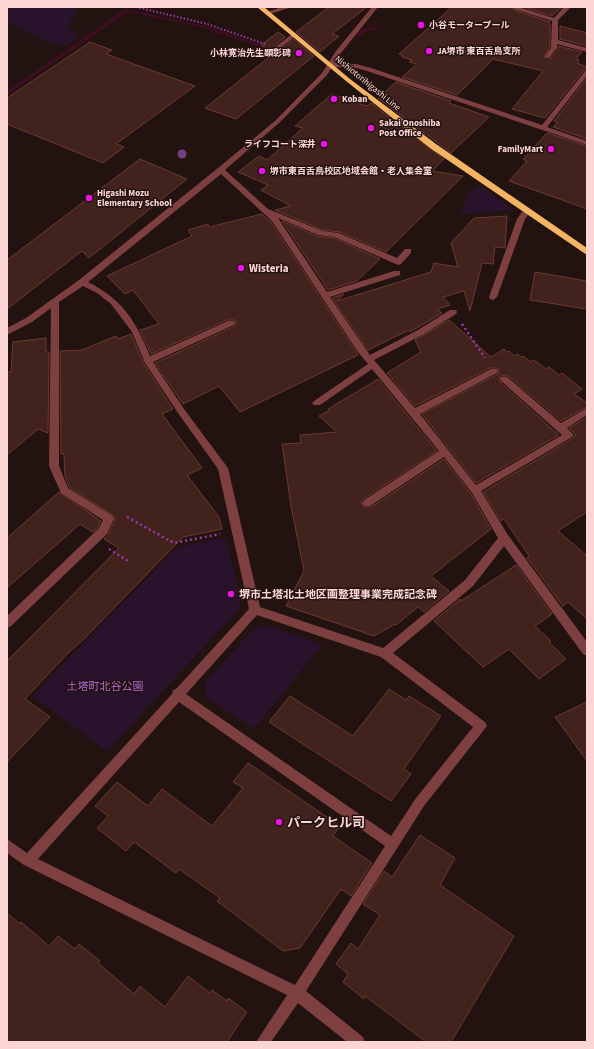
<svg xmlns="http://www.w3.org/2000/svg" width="594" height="1049" viewBox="0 0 594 1049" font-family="'Source Sans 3','Noto Sans JP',sans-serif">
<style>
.green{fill:#29132c}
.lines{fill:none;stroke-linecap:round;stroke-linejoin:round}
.stream{fill:#3d0e22;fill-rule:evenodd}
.building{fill:#42221d;stroke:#6c3931}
.path-far1{stroke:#9d38ac;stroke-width:2;stroke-dasharray:1.5 2;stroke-linecap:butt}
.path{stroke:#9d38ac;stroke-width:2.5;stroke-dasharray:2 3;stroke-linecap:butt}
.minor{fill:#7d3f40;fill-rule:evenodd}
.major{fill:#f3b464;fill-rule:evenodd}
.tree{fill:#71407d}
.poi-dot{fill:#e913e3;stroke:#221210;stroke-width:1.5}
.labels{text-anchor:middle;stroke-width:3;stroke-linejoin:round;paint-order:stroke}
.far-poi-label{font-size:9px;font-weight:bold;fill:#fcd6d4;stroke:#221210;text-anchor:start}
.far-street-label{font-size:9px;fill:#fcd6d4;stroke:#221210}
.poi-label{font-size:11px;font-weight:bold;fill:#fcd6d4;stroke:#221210;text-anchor:start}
.park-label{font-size:11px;fill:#b266d6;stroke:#221210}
.near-poi-label{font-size:13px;font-weight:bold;fill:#fcd6d4;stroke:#221210;text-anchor:start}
</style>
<rect width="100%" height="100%" fill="#221210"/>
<g class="green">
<path d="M 7,7 L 78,7 L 67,28 L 76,32 L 77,38 L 65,46 L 53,44 L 7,22 Z"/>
<path d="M 480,185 L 513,210 L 469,214 L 461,213 L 469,192 Z"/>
<path d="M 225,538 L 241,599 L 238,610 L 107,751 L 32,696 L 177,547 Z"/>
<path d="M 268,626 L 323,644 L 254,729 L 206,697 L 205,683 L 254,628 Z"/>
</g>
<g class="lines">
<g class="stream">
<path d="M 125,9 L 207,26 L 264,46 L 259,47 L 204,28 L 128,12 L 7,95 L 7,91 Z"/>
<path d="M 376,26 L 379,28 L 378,29 L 368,31 L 358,36 L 355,34 L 364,29 Z"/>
</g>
</g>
<g class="building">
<path d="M 329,7 L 367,7 L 332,34 L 339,36 L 320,52 L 296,32 Z"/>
<path d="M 452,7 L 512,7 L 514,10 L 550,22 L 549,23 L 550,24 L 550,47 L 544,57 L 551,58 L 558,49 L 558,46 L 582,52 L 576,59 L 579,60 L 577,63 L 587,67 L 587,69 L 584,70 L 545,118 L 512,109 L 543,71 L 493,59 L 457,95 L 402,77 L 417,64 L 409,62 L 412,60 L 402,57 L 403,55 L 399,54 Z"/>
<path d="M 524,7 L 562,7 L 552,16 Z"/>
<path d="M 560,26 L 587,33 L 587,46 L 560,39 Z"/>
<path d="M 278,32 L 285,37 L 273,47 L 273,51 L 279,51 L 294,39 L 314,56 L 236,119 L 205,108 L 273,54 L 261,45 Z"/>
<path d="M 90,42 L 112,50 L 106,54 L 195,86 L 116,144 L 124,147 L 103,163 L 7,124 L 7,98 Z"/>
<path d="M 587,78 L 587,139 L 553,127 L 558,122 L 554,121 Z"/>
<path d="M 396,82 L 451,101 L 449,103 L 489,117 L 451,153 L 378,98 Z"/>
<path d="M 332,94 L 367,106 L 371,103 L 444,159 L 432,171 L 463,176 L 386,252 L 340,232 L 323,230 L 275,210 L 291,206 L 261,190 L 268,185 L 238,172 L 259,156 L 267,160 L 303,128 L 295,126 Z"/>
<path d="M 547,133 L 587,146 L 587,209 L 509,181 L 527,161 L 523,159 Z"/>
<path d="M 140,159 L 187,179 L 89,258 L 82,251 L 7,309 L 7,260 Z"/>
<path d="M 262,214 L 271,222 L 358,355 L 240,412 L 219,386 L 183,404 L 155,363 L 235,326 L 236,324 L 235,320 L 227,320 L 151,354 L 140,330 L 159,324 L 133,290 L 125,294 L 107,276 L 192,236 L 188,230 L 208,224 L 209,227 Z"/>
<path d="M 507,216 L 505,248 L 495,247 L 493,264 L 482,263 L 470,311 L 464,291 L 443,297 L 450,305 L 437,309 L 442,313 L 410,332 L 409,330 L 368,350 L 332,298 L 344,294 L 337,301 L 431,272 L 434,263 L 458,267 L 451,243 L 474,218 Z"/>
<path d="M 282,221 L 317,236 L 334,238 L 380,259 L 357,281 L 328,290 Z"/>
<path d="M 535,272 L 587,281 L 587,309 L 530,300 Z"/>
<path d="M 449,320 L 491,357 L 504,349 L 507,352 L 509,351 L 515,356 L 518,354 L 521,357 L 523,356 L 531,362 L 534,360 L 546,369 L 549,367 L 559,375 L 562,373 L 582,389 L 574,394 L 587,403 L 587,407 L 561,421 L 508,376 L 500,376 L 500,382 L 559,435 L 476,483 L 422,414 L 498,374 L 499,372 L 498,368 L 490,368 L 415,406 L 387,373 L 421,352 L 415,340 Z"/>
<path d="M 131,334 L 144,364 L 173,409 L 162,414 L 202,468 L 187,475 L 219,517 L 222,529 L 183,537 L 83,640 L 69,652 L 25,699 L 50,717 L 7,762 L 7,661 L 119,548 L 104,539 L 108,535 L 115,520 L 114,516 L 69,487 L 65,476 L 64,454 L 61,454 L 60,351 L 82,350 L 116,336 L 118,339 Z"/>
<path d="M 46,338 L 46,352 L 49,352 L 48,433 L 38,429 L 7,455 L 7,372 L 11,372 L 13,342 Z"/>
<path d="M 378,379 L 437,451 L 363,499 L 361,502 L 363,507 L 371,507 L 444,459 L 471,494 L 491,529 L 431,576 L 449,591 L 424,612 L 418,607 L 396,625 L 395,624 L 374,636 L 286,606 L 304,571 L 291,506 L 282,444 L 301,443 L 300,435 L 337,432 L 319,416 L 330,410 L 328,409 Z"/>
<path d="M 587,417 L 587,512 L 558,531 L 587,556 L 587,619 L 568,602 L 563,606 L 527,558 L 529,556 L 504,519 L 501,521 L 483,492 L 573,438 L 576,435 L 569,428 Z"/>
<path d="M 59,492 L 101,521 L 98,527 L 93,532 L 80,524 L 7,588 L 7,538 Z"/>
<path d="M 516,565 L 552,614 L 535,626 L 551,641 L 549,642 L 566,659 L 539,679 L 509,649 L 483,667 L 434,621 L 460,599 L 461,601 Z"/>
<path d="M 389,689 L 406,700 L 409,696 L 441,716 L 404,769 L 411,774 L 391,801 L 269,722 L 290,696 L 353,736 Z"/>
<path d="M 587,702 L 587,761 L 555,717 Z"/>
<path d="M 248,763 L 340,826 L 333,836 L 372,863 L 351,896 L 341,889 L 300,948 L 283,951 L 217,901 L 220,898 L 179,869 L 176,873 L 134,842 L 126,851 L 97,828 L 108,816 L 95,806 L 117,782 L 148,806 L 162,789 L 212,826 L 243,788 L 233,782 Z"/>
<path d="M 420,835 L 455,858 L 440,885 L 514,936 L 451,1042 L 426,1042 L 365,996 L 364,999 L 343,982 L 348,974 L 336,964 L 351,943 L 358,949 L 380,915 L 363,904 L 384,871 L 392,877 Z"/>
<path d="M 7,913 L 20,924 L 21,922 L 49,946 L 58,936 L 75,949 L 79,944 L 100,961 L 98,963 L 134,994 L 140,986 L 165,1007 L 188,976 L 210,993 L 212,990 L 227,1001 L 228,998 L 247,1012 L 227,1042 L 7,1042 Z"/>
</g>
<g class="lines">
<path class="path-far1" d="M 136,7 L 207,24 L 265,44"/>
<g class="path">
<path d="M 462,324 L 485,358"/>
<path d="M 127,517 L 174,543 L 220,534"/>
<path d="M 109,549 L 128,561"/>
</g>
<g class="minor">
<path d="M 282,7 L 292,7 L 267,15 L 264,13 Z"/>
<path d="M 372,7 L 378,7 L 341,53 L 335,63 L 356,64 L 371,68 L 542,125 L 585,71 L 587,70 L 587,76 L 547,127 L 587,141 L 587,145 L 367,71 L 356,68 L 332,67 L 327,75 L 279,123 L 225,170 L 268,209 L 323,231 L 339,233 L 397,258 L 405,249 L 411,249 L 411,253 L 401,264 L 398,265 L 334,237 L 318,235 L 278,218 L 327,292 L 394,271 L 400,271 L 400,275 L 330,297 L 370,355 L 418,330 L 450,310 L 456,310 L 457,312 L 456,314 L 424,334 L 374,360 L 415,408 L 491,369 L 497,369 L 498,371 L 497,373 L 420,414 L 476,485 L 562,435 L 501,381 L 500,379 L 501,377 L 507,377 L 561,423 L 587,408 L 587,415 L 567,428 L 574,435 L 572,437 L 481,491 L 508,535 L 587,642 L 587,656 L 583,654 L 504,546 L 473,586 L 393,653 L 485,722 L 487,726 L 424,806 L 306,991 L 363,1037 L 365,1042 L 347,1042 L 298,1003 L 271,1042 L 256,1042 L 287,995 L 24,865 L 7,853 L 7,839 L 27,853 L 172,694 L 173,690 L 176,689 L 249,609 L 218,469 L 178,413 L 145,363 L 132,332 L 111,304 L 97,293 L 83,286 L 59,302 L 59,466 L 68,488 L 113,516 L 114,519 L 107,534 L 11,626 L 7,628 L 7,616 L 99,528 L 103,520 L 61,493 L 49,466 L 51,308 L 32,322 L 7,335 L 7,328 L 26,318 L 79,280 L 218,168 L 275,121 L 322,73 L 336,51 ZM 221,174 L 272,221 L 357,351 L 368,364 L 314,401 L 312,403 L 314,405 L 320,405 L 372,369 L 439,451 L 364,500 L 362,503 L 364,506 L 370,506 L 444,457 L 472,493 L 498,538 L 465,580 L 383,648 L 260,607 L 228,468 L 184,409 L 153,362 L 234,325 L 235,323 L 234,321 L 228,321 L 150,356 C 136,321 122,299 88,282 ZM 257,615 L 381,657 L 473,727 L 416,798 L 391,836 L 186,694 ZM 179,702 L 385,846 L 295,985 L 38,859 Z"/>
<path d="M 514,7 L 519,7 L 554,18 L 564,7 L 571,7 L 558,20 L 558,40 L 587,48 L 587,52 L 557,44 L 557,48 L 550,57 L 546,57 L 545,56 L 551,48 L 552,21 L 514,9 Z"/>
<path d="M 292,34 L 297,35 L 278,50 L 274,50 L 274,48 Z"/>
<path d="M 524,209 L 527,209 L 531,211 L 525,219 L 497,297 L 493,300 L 490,299 L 489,297 L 517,219 Z"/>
</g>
<path class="major" d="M 257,7 L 264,7 L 350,79 L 436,144 L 587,248 L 587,255 L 430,148 L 346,81 Z"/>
</g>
<circle class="tree" cx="182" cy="154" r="4.5"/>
<g class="poi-dot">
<circle cx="421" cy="25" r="4"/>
<circle cx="429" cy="51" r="4"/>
<circle cx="299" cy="53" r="4"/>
<circle cx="334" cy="99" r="4"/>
<circle cx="371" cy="128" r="4"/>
<circle cx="324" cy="144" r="4"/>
<circle cx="551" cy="149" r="4"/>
<circle cx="262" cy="171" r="4"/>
<circle cx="89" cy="198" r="4"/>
<circle cx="241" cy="268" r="4"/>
<circle cx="231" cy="594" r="4"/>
<circle cx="279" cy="822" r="4"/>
</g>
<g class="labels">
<g class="far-poi-label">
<text x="429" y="28">小谷モータープール</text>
<text x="437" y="54">JA堺市 東百舌鳥支所</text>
<text x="291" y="56" text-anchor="end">小林寛治先生顕彰碑</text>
<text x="342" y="102">Koban</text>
<text x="379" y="126">Sakai Onoshiba<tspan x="379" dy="10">Post Office</tspan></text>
<text x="316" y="147" text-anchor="end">ライフコート深井</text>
<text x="543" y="152" text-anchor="end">FamilyMart</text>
<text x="270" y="174">堺市東百舌鳥校区地域会館・老人集会室</text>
<text x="97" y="196">Higashi Mozu<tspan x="97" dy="10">Elementary School</tspan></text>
</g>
<g class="far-street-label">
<text transform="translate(368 83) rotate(39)" y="3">Nishiotorihigashi Line</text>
</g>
<g class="poi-label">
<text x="249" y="272">Wisteria</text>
<text x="239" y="598">堺市土塔北土地区画整理事業完成記念碑</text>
</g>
<g class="park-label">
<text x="105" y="690">土塔町北谷公園</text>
</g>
<g class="near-poi-label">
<text x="287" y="827">パークヒル司</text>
</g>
</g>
<rect width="594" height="1049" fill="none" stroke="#fcd6d4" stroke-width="16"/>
</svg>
